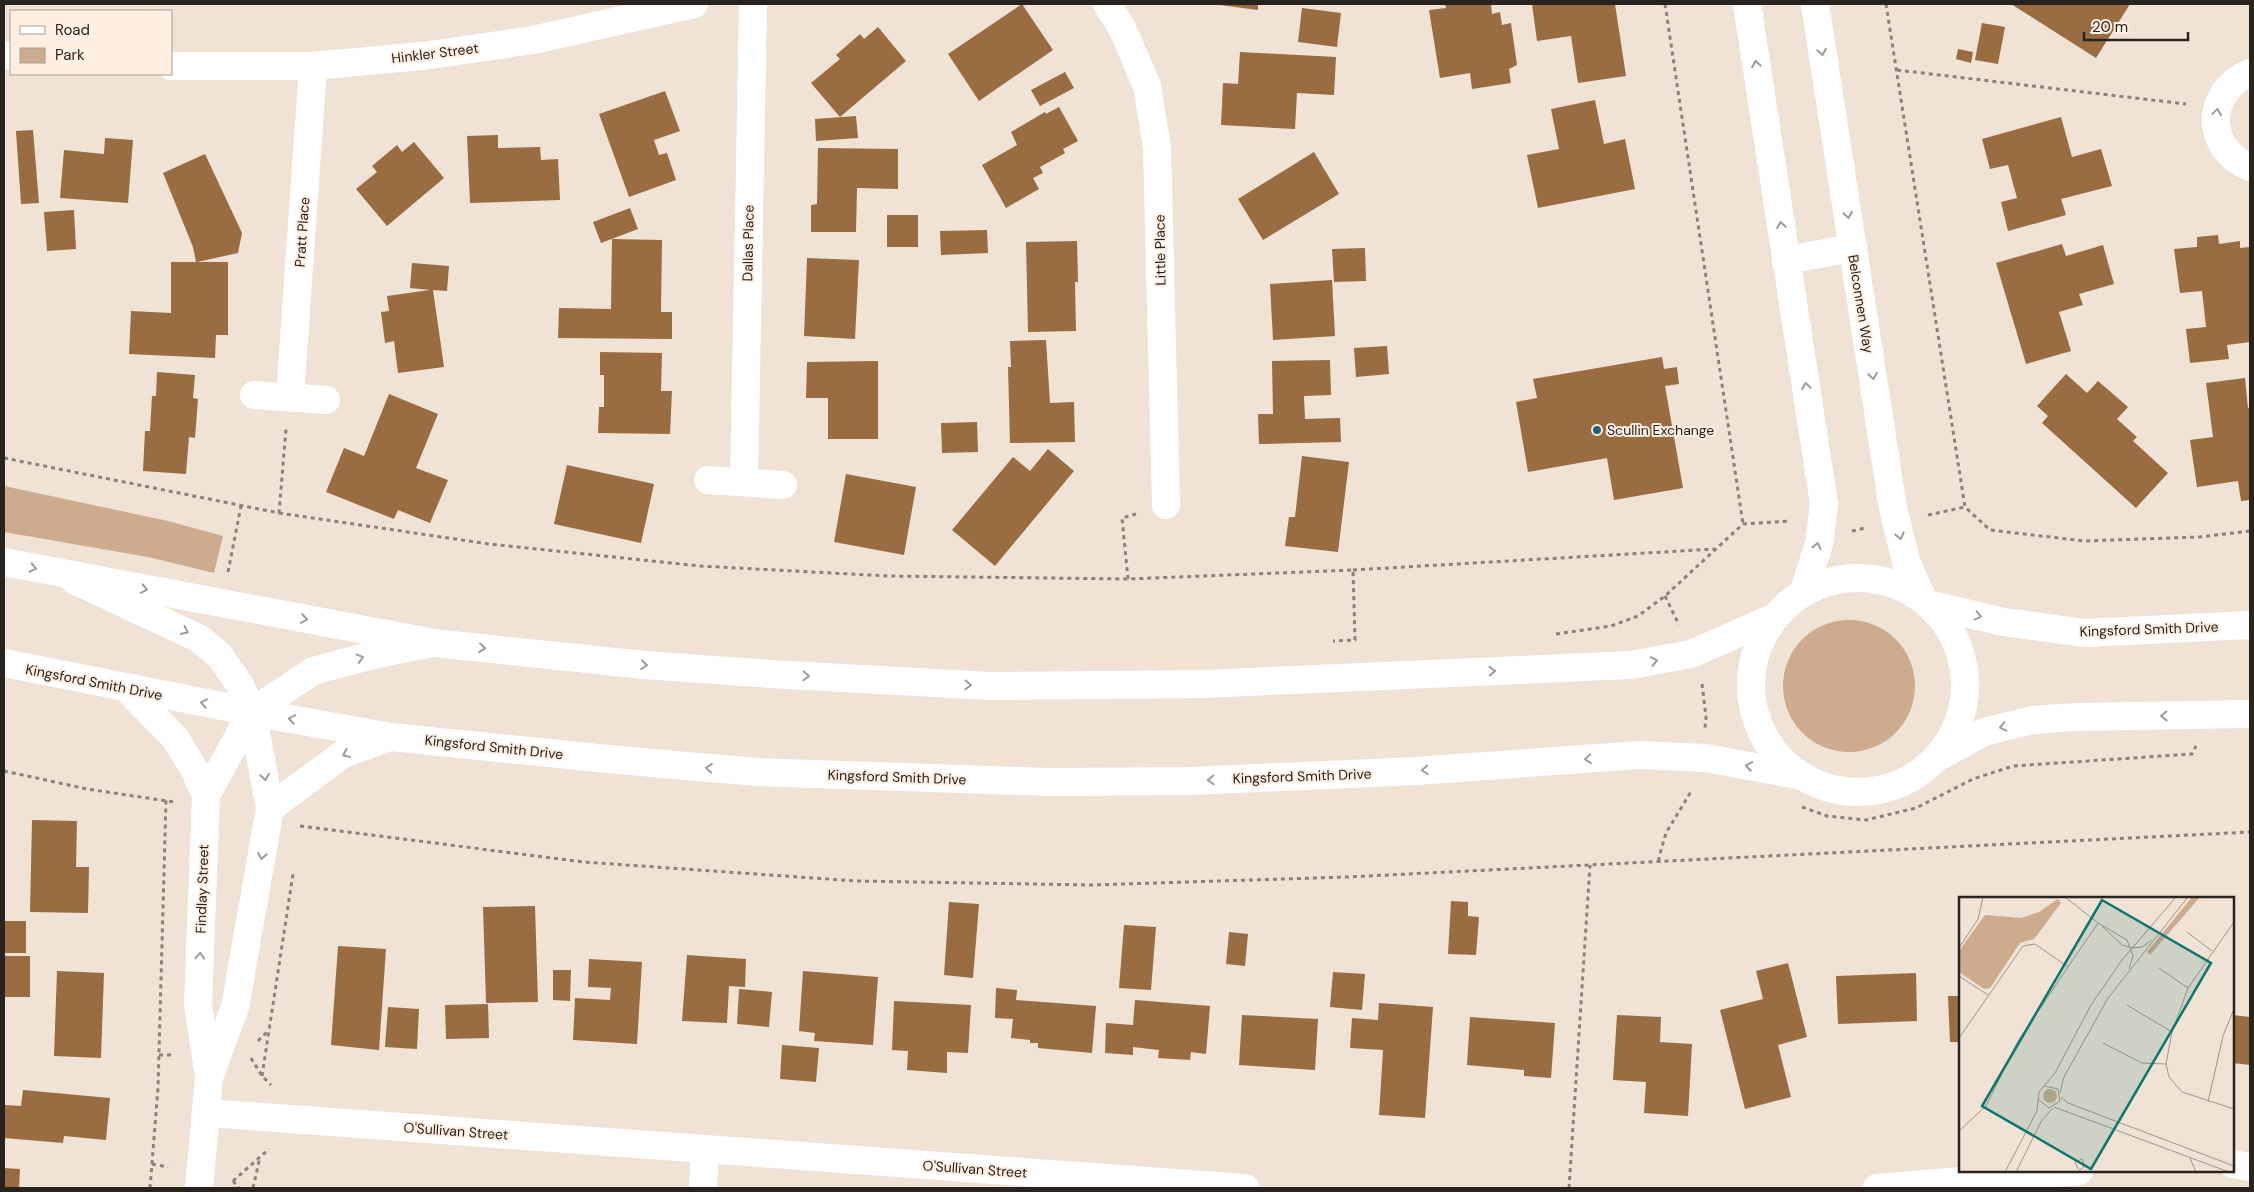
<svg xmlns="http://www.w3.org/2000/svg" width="2254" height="1192" viewBox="0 0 2254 1192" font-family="'DM Sans',sans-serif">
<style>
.green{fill:#ccab8f}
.building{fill:#996c41}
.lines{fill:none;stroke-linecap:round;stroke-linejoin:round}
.path{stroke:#8c8279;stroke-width:3;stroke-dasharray:4 4;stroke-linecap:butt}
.street{stroke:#fff;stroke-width:28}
.secondary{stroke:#fff;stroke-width:28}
.primary{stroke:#fff;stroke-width:28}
.oneway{stroke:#9e9c9a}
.poi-dot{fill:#1c6573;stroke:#feefe2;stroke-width:2}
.labels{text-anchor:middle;stroke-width:4;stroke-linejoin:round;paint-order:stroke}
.street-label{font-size:14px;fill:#28231e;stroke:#feefe2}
.poi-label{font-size:14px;fill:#28231e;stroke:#feefe2;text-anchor:start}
.inset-road{fill:none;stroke:#a0968c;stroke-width:1}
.view{fill:#0f766e;fill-opacity:0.15;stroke:#0f766e;stroke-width:2.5}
.inset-edge{fill:none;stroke:#28231e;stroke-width:2.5}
</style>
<rect width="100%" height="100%" fill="#f0e2d5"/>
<g class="green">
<path d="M 4,486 L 168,521 L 223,536 L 214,573 L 148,557 L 4,532 Z"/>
<circle cx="1849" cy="686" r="66"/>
</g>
<g class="building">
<path d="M 1022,4 L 1053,50 L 979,101 L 948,54 Z"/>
<path d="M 1212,4 L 1258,4 L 1258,10 Z"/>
<path d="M 1445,4 L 1491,4 L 1492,14 L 1500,12 L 1502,25 L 1511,23 L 1517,65 L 1509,69 L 1511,83 L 1472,89 L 1470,73 L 1440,78 L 1429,10 L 1446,8 Z"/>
<path d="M 1532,4 L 1615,4 L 1626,76 L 1578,83 L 1571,36 L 1537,41 Z"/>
<path d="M 2011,4 L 2130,4 L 2096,58 Z"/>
<path d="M 1302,8 L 1341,13 L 1337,47 L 1298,42 Z"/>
<path d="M 1982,23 L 2005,27 L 1998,64 L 1975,60 Z"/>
<path d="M 878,27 L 906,61 L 840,117 L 811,83 L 840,59 L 836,55 L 860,34 L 864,39 Z"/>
<path d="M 1958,49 L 1973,52 L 1971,63 L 1956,59 Z"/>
<path d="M 1240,52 L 1336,57 L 1334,95 L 1297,93 L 1295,129 L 1221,125 L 1223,83 L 1238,84 Z"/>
<path d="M 1065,72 L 1074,88 L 1040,106 L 1031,90 Z"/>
<path d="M 665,91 L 680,131 L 654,140 L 659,155 L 667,153 L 676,180 L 629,197 L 599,114 Z"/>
<path d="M 1595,100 L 1604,144 L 1625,139 L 1635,189 L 1538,208 L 1527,155 L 1559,149 L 1551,109 Z"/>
<path d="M 1059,107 L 1078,141 L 1063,149 L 1065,153 L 1040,167 L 1043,173 L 1033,178 L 1039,189 L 1006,208 L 982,165 L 1017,145 L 1011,132 L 1045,112 L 1046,114 Z"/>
<path d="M 856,116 L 858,138 L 816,141 L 815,119 Z"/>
<path d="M 2061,117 L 2072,157 L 2101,149 L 2112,186 L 2061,199 L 2066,215 L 2008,231 L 2001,202 L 2017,198 L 2008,165 L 1990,169 L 1982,139 Z"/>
<path d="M 33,130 L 39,203 L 21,204 L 16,131 Z"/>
<path d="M 498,135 L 498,148 L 540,147 L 541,160 L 558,159 L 560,200 L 470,203 L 467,136 Z"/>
<path d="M 105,138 L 133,140 L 128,203 L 60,198 L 64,150 L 104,154 Z"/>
<path d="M 414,142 L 444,178 L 387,226 L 356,189 L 377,172 L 372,166 L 397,145 L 402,152 Z"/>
<path d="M 818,148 L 898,149 L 898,189 L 857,188 L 856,232 L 811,232 L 811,205 L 817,204 Z"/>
<path d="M 1314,152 L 1339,194 L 1263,240 L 1238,199 Z"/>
<path d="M 205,154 L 242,233 L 238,253 L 197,262 L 228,262 L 228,335 L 216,335 L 215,358 L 129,354 L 131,311 L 171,313 L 171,262 L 196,262 L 193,247 L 163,173 Z"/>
<path d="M 630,208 L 638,229 L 601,243 L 593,222 Z"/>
<path d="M 74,210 L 76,249 L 47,251 L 44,212 Z"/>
<rect x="887" y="215" width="31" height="32"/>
<path d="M 987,230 L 988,253 L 941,255 L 940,231 Z"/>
<path d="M 2218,235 L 2219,244 L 2240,241 L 2240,248 L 2250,247 L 2250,342 L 2227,345 L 2229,359 L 2190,363 L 2186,329 L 2206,327 L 2202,291 L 2180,293 L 2174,249 L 2197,247 L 2197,237 Z"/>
<path d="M 612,239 L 662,240 L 661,312 L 672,312 L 672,339 L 558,338 L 559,308 L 611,309 Z"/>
<path d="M 1077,241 L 1078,282 L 1075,282 L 1076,331 L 1028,332 L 1026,242 Z"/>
<path d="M 2062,244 L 2066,256 L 2103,245 L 2114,284 L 2079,294 L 2083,305 L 2059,312 L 2071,351 L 2026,364 L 1996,263 Z"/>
<path d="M 1365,248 L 1366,281 L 1334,282 L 1332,249 Z"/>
<path d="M 807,258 L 859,260 L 855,339 L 804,336 Z"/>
<path d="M 412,263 L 449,266 L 447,291 L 433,290 L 444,367 L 398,373 L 394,341 L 385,343 L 381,312 L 389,311 L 387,296 L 430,290 L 410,288 Z"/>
<path d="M 1332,280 L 1335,336 L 1273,340 L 1270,284 Z"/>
<path d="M 1046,340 L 1050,403 L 1074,402 L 1075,442 L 1010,443 L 1008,367 L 1011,367 L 1010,341 Z"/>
<path d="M 1387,346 L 1389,374 L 1356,377 L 1354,348 Z"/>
<path d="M 600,352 L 662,353 L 661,391 L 672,391 L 670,434 L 598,433 L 599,407 L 604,407 L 604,375 L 600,375 Z"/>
<path d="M 1662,357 L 1664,369 L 1677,367 L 1679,384 L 1665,386 L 1683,488 L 1614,500 L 1607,458 L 1528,472 L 1516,402 L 1537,398 L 1533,379 Z"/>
<path d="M 1330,360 L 1331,395 L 1304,396 L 1305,419 L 1340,418 L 1341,442 L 1259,444 L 1258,414 L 1273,414 L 1272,361 Z"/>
<path d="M 878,361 L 878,439 L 828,439 L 828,398 L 806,398 L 807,362 Z"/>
<path d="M 157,372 L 195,375 L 193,398 L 198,399 L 195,438 L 189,437 L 186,474 L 143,471 L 145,431 L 150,431 L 152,396 L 156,396 Z"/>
<path d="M 2066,374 L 2087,393 L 2098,381 L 2128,407 L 2117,419 L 2137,437 L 2133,441 L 2168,473 L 2136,508 L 2042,423 L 2048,416 L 2037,406 Z"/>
<path d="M 2245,378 L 2248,408 L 2250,407 L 2250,500 L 2241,501 L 2238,481 L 2197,487 L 2190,440 L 2213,437 L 2206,383 Z"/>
<path d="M 389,394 L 438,414 L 416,468 L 448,480 L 430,523 L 398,510 L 394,519 L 326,492 L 344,448 L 364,456 Z"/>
<path d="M 977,422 L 978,452 L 942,453 L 941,423 Z"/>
<path d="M 1048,449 L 1074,471 L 995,566 L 952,530 L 1013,457 L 1030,471 Z"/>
<path d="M 1302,456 L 1349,462 L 1338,552 L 1285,546 L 1289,517 L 1295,517 Z"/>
<path d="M 567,465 L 654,484 L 641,543 L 554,524 Z"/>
<path d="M 846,474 L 916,487 L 904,555 L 834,542 Z"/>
<path d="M 32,820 L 77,821 L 76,867 L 89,867 L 88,913 L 30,912 Z"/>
<path d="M 1451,901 L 1468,902 L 1468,916 L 1479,917 L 1476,955 L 1448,954 Z"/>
<path d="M 949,902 L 979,904 L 973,978 L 944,975 Z"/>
<path d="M 535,906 L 538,1002 L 486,1003 L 483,907 Z"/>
<rect x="4" y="921" width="22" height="32"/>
<path d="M 1124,925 L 1156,927 L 1151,990 L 1119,988 Z"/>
<path d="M 1229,932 L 1248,934 L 1245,966 L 1226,964 Z"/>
<path d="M 338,946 L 386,949 L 379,1050 L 331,1045 Z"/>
<path d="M 687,955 L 746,959 L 745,987 L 729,986 L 727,1023 L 682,1021 Z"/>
<rect x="4" y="956" width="26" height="41"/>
<path d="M 589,959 L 642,962 L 637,1044 L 573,1040 L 575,998 L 610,1000 L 611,988 L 588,987 Z"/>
<path d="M 1788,963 L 1807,1037 L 1778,1045 L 1791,1097 L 1745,1109 L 1720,1010 L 1763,999 L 1756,971 Z"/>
<path d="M 553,970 L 571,970 L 570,1001 L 553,1000 Z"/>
<path d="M 57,971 L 104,973 L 101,1058 L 54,1056 Z"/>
<path d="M 803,971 L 878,977 L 873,1045 L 814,1041 L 815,1033 L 799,1031 Z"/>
<path d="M 1333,972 L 1365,974 L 1362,1010 L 1330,1007 Z"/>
<path d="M 1916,973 L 1917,1021 L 1838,1024 L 1836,976 Z"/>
<path d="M 996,988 L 1017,990 L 1016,1000 L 1096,1006 L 1092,1053 L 1038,1048 L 1038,1043 L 1030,1043 L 1030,1040 L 1011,1038 L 1013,1019 L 995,1018 Z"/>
<path d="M 739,989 L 772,992 L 769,1027 L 737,1024 Z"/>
<path d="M 1948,996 L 1960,996 L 1960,1042 L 1950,1042 Z"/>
<path d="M 1135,1000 L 1210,1006 L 1206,1054 L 1191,1052 L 1190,1060 L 1158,1058 L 1159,1050 L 1133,1047 L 1133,1055 L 1105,1053 L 1106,1023 L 1133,1025 Z"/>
<path d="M 894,1001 L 971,1005 L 968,1053 L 947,1052 L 947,1073 L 907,1070 L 908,1051 L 892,1050 Z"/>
<path d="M 1379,1003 L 1433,1007 L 1425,1118 L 1379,1115 L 1383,1050 L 1350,1048 L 1352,1018 L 1378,1020 Z"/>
<path d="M 488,1004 L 489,1038 L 446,1039 L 445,1005 Z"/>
<path d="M 388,1007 L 419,1009 L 417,1049 L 385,1047 Z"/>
<path d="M 1242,1015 L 1318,1019 L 1315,1070 L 1239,1065 Z"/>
<path d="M 1617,1015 L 1661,1017 L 1660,1042 L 1692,1044 L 1688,1116 L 1644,1113 L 1646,1082 L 1613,1080 Z"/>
<path d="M 2233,1015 L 2250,1017 L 2250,1065 L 2233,1063 Z"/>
<path d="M 1470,1017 L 1555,1023 L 1551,1078 L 1524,1076 L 1524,1070 L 1467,1065 Z"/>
<path d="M 782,1045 L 819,1048 L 816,1082 L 780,1079 Z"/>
<path d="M 23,1090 L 110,1098 L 106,1140 L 64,1136 L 63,1143 L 4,1138 L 4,1105 L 21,1106 Z"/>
<path d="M 4,1168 L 20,1169 L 19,1188 L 4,1188 Z"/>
</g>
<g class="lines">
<g class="path">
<path d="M 1665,4 L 1743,524"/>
<path d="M 1886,4 L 1965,507 L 1990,530 L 2084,541 L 2199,537 L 2250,531"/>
<path d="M 1897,70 L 2186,104"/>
<path d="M 4,458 L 279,513 L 286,429"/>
<path d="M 279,513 L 489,544 L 700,566 L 888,576 L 1128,579 L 1353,570 L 1355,640 L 1333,641"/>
<path d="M 1928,515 L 1965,507"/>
<path d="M 1852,531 L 1865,528"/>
<path d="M 1353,570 L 1715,549"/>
<path d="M 228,572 L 241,506"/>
<path d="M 1128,579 L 1122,518 L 1136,514"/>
<path d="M 1665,596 L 1679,625"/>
<path d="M 1556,634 L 1611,626 L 1638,616 L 1665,596 L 1743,524 L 1790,521"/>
<path d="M 1702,684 L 1706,717 L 1705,728"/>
<path d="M 4,771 L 87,789 L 174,802"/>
<path d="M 1802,807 L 1827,816 L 1866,820 L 1916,808 L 1973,779 L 2013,766 L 2192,754 L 2196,746"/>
<path d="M 300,826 L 584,862 L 856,881 L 1092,885 L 1348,877 L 2250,832"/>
<path d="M 1659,861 L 1659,857 L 1666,833 L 1692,790"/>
<path d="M 258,1041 L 268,1031"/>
<path d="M 159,1055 L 174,1055"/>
<path d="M 251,1058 L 262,1076 L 271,1085"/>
<path d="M 262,1076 L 293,874"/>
<path d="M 152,1164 L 168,1167"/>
<path d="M 233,1181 L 269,1149"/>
<path d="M 233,1181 L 239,1188"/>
<path d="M 150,1188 L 158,1088 L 166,800"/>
<path d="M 253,1188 L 260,1157"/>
<path d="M 1569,1188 L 1590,865"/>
</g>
<g class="street">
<path d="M 1107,4 L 1123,30 L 1147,86 L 1157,147 L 1166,505"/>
<path d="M 4,55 L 11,56"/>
<path d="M 171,66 L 313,66 L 423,56 L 533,40 L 694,4"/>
<path d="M 2250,73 C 2205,92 2204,148 2250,167"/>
<path d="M 254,395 L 326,400"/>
<path d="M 290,397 L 313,66"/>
<path d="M 708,480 L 783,485"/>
<path d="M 744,482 L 753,4"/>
<path d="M 207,1113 L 705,1149"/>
<path d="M 2233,1164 L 2250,1167"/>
<path d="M 703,1188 L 705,1149 L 1245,1188"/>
<path d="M 1877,1188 L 2079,1171"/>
</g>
<g class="secondary">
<path d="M 74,580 L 198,638 L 219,655 L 240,685 L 252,712 L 270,808 L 235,1007 L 210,1075"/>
<path d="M 199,1188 L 209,1077 L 198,1004 L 206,795 L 252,712 L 313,671 L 373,655 L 432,643"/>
</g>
<g class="primary">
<path d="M 1747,4 L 1824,504 L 1819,544 L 1803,593"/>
<path d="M 1815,4 L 1893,508 L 1906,561 L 1923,600"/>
<path d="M 1786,260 L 1853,248"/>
<path d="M 4,562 L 434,643 L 644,665 L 770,674 L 990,686 L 1205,684 L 1631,665 L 1691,654 L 1775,617"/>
<circle cx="1858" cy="685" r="107"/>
<path d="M 1931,605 L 2004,622 L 2085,633 L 2250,625"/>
<path d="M 4,663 L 252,712 L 391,737 L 618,760 L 757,772 L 1050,782 L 1190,781 L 1416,771 L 1640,755 L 1706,758 L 1797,775"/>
<path d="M 126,688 L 175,738 L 194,769 L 206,795"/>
<path d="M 1942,755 L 1984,732 L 2032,720 L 2075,717 L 2250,714"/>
<path d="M 270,808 L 343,754 L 390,737"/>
</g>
</g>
<defs><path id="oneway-chevron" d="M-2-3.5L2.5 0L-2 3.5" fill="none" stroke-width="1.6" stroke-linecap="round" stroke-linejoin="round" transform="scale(1.25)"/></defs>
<g class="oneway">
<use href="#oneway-chevron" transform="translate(1822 52) rotate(81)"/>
<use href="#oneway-chevron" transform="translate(1756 64) rotate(-99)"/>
<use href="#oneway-chevron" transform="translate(2217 112) rotate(-82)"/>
<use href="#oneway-chevron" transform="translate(1848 215) rotate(81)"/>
<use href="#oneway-chevron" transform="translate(1781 225) rotate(-99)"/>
<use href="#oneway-chevron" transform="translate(1873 376) rotate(81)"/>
<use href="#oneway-chevron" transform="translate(1806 386) rotate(-99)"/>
<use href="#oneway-chevron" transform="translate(1900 536) rotate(76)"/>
<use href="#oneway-chevron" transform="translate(1817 546) rotate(-77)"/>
<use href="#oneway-chevron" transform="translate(33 568) rotate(12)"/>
<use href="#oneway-chevron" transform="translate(144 589) rotate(11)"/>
<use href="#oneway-chevron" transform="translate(1978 616) rotate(13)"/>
<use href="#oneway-chevron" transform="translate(304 619) rotate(10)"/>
<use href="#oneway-chevron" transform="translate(185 631) rotate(25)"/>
<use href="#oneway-chevron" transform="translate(482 648) rotate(6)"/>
<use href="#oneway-chevron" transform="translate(360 658) rotate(-15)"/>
<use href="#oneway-chevron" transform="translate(1654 661) rotate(-11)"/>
<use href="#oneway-chevron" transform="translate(644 665) rotate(5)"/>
<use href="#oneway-chevron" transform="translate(1492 671) rotate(-2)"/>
<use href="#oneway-chevron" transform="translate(806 676) rotate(3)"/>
<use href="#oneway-chevron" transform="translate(968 685) rotate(3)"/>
<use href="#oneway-chevron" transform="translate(204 703) rotate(-169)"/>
<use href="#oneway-chevron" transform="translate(2164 716) rotate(179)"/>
<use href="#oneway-chevron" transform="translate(292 719) rotate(-170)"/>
<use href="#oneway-chevron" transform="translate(2003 727) rotate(167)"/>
<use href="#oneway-chevron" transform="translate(346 754) rotate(156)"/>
<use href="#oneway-chevron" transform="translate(1588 759) rotate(176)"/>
<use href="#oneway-chevron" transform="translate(1749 766) rotate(-170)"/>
<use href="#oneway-chevron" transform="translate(709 768) rotate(-175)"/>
<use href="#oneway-chevron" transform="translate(1425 770) rotate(176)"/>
<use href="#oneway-chevron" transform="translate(265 777) rotate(81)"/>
<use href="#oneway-chevron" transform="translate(1211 780) rotate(178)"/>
<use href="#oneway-chevron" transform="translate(262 856) rotate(100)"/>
<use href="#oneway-chevron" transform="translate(200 956) rotate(-88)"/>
</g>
<circle class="poi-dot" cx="1597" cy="430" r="5"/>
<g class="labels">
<g class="street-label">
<text transform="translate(435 53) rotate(-7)" y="5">Hinkler Street</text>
<text transform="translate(302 232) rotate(-86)" y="5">Pratt Place</text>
<text transform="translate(748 243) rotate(-89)" y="5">Dallas Place</text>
<text transform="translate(1160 250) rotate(-91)" y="5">Little Place</text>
<text transform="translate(1861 304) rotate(81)" y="5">Belconnen Way</text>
<text transform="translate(2149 629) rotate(-2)" y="5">Kingsford Smith Drive</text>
<text transform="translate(94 682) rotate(11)" y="5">Kingsford Smith Drive</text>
<text transform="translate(494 747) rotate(6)" y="5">Kingsford Smith Drive</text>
<text transform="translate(1302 776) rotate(-2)" y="5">Kingsford Smith Drive</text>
<text transform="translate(897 777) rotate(2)" y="5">Kingsford Smith Drive</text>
<text transform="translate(202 889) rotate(-88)" y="5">Findlay Street</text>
<text transform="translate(456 1131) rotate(4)" y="5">O'Sullivan Street</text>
<text transform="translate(975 1169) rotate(4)" y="5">O'Sullivan Street</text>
</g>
<g class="poi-label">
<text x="1607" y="435">Scullin Exchange</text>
</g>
</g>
<g transform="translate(1959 897)">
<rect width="275" height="275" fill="#f0e2d5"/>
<path d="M 233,0 L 241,0 L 191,58 L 188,55 ZM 99,2 L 102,6 L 75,42 L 61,46 L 31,91 L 25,92 L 0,75 L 0,54 L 26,18 L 62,21 L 80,15 ZM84 199a7 7 0 1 1 14 0a7 7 0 1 1-14 0Z" fill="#ccab8f"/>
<path class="inset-road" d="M 106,0 L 139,26 L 168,43 L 174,59 L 170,72M 275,25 L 229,91 L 213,135 L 207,167 L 210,180 L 223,195 L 275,212M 143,29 L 163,48 L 173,51 L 183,50 L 193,43M 228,35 L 253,54M 0,51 L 19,22 L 24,0M 109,70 L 139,26M 200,71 L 229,91M 0,79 L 29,98M 168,108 L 213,135M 0,141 L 64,49 L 76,47 L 109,70 L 59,144 L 27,209 L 0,234M 144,146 L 183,166 L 207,167M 101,196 L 105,180 L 149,101 L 229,0M 102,200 L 109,206 L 275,269M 80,203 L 90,211 L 101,204 L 99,192 L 86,189M 249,205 L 264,139 L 275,112M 95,210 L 270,275M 231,261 L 237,275M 46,275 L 78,214 L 80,195 L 96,176 L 132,108 L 163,63 L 217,0M 57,275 L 83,223 L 94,211M 118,275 L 126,269 L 123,262 L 116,265 L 119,272"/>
<path class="view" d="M 143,3 L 252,66 L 132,272 L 23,209 Z"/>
<rect width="275" height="275" class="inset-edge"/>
</g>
<rect width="2254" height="1192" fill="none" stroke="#28231e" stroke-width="10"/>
<rect x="10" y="10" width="162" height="65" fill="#feefe2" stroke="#a89d94"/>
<rect x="20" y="26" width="25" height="8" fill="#ffffff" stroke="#a89d94"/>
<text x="55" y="35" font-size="15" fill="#28231e">Road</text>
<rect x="20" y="48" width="25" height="15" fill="#ccab8f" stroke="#a89d94"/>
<text x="55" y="60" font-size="15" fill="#28231e">Park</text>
<path d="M2084 32v8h104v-8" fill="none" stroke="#28231e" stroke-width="2.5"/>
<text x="2092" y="32" font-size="15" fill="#28231e" stroke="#feefe2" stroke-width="4" paint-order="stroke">20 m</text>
</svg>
